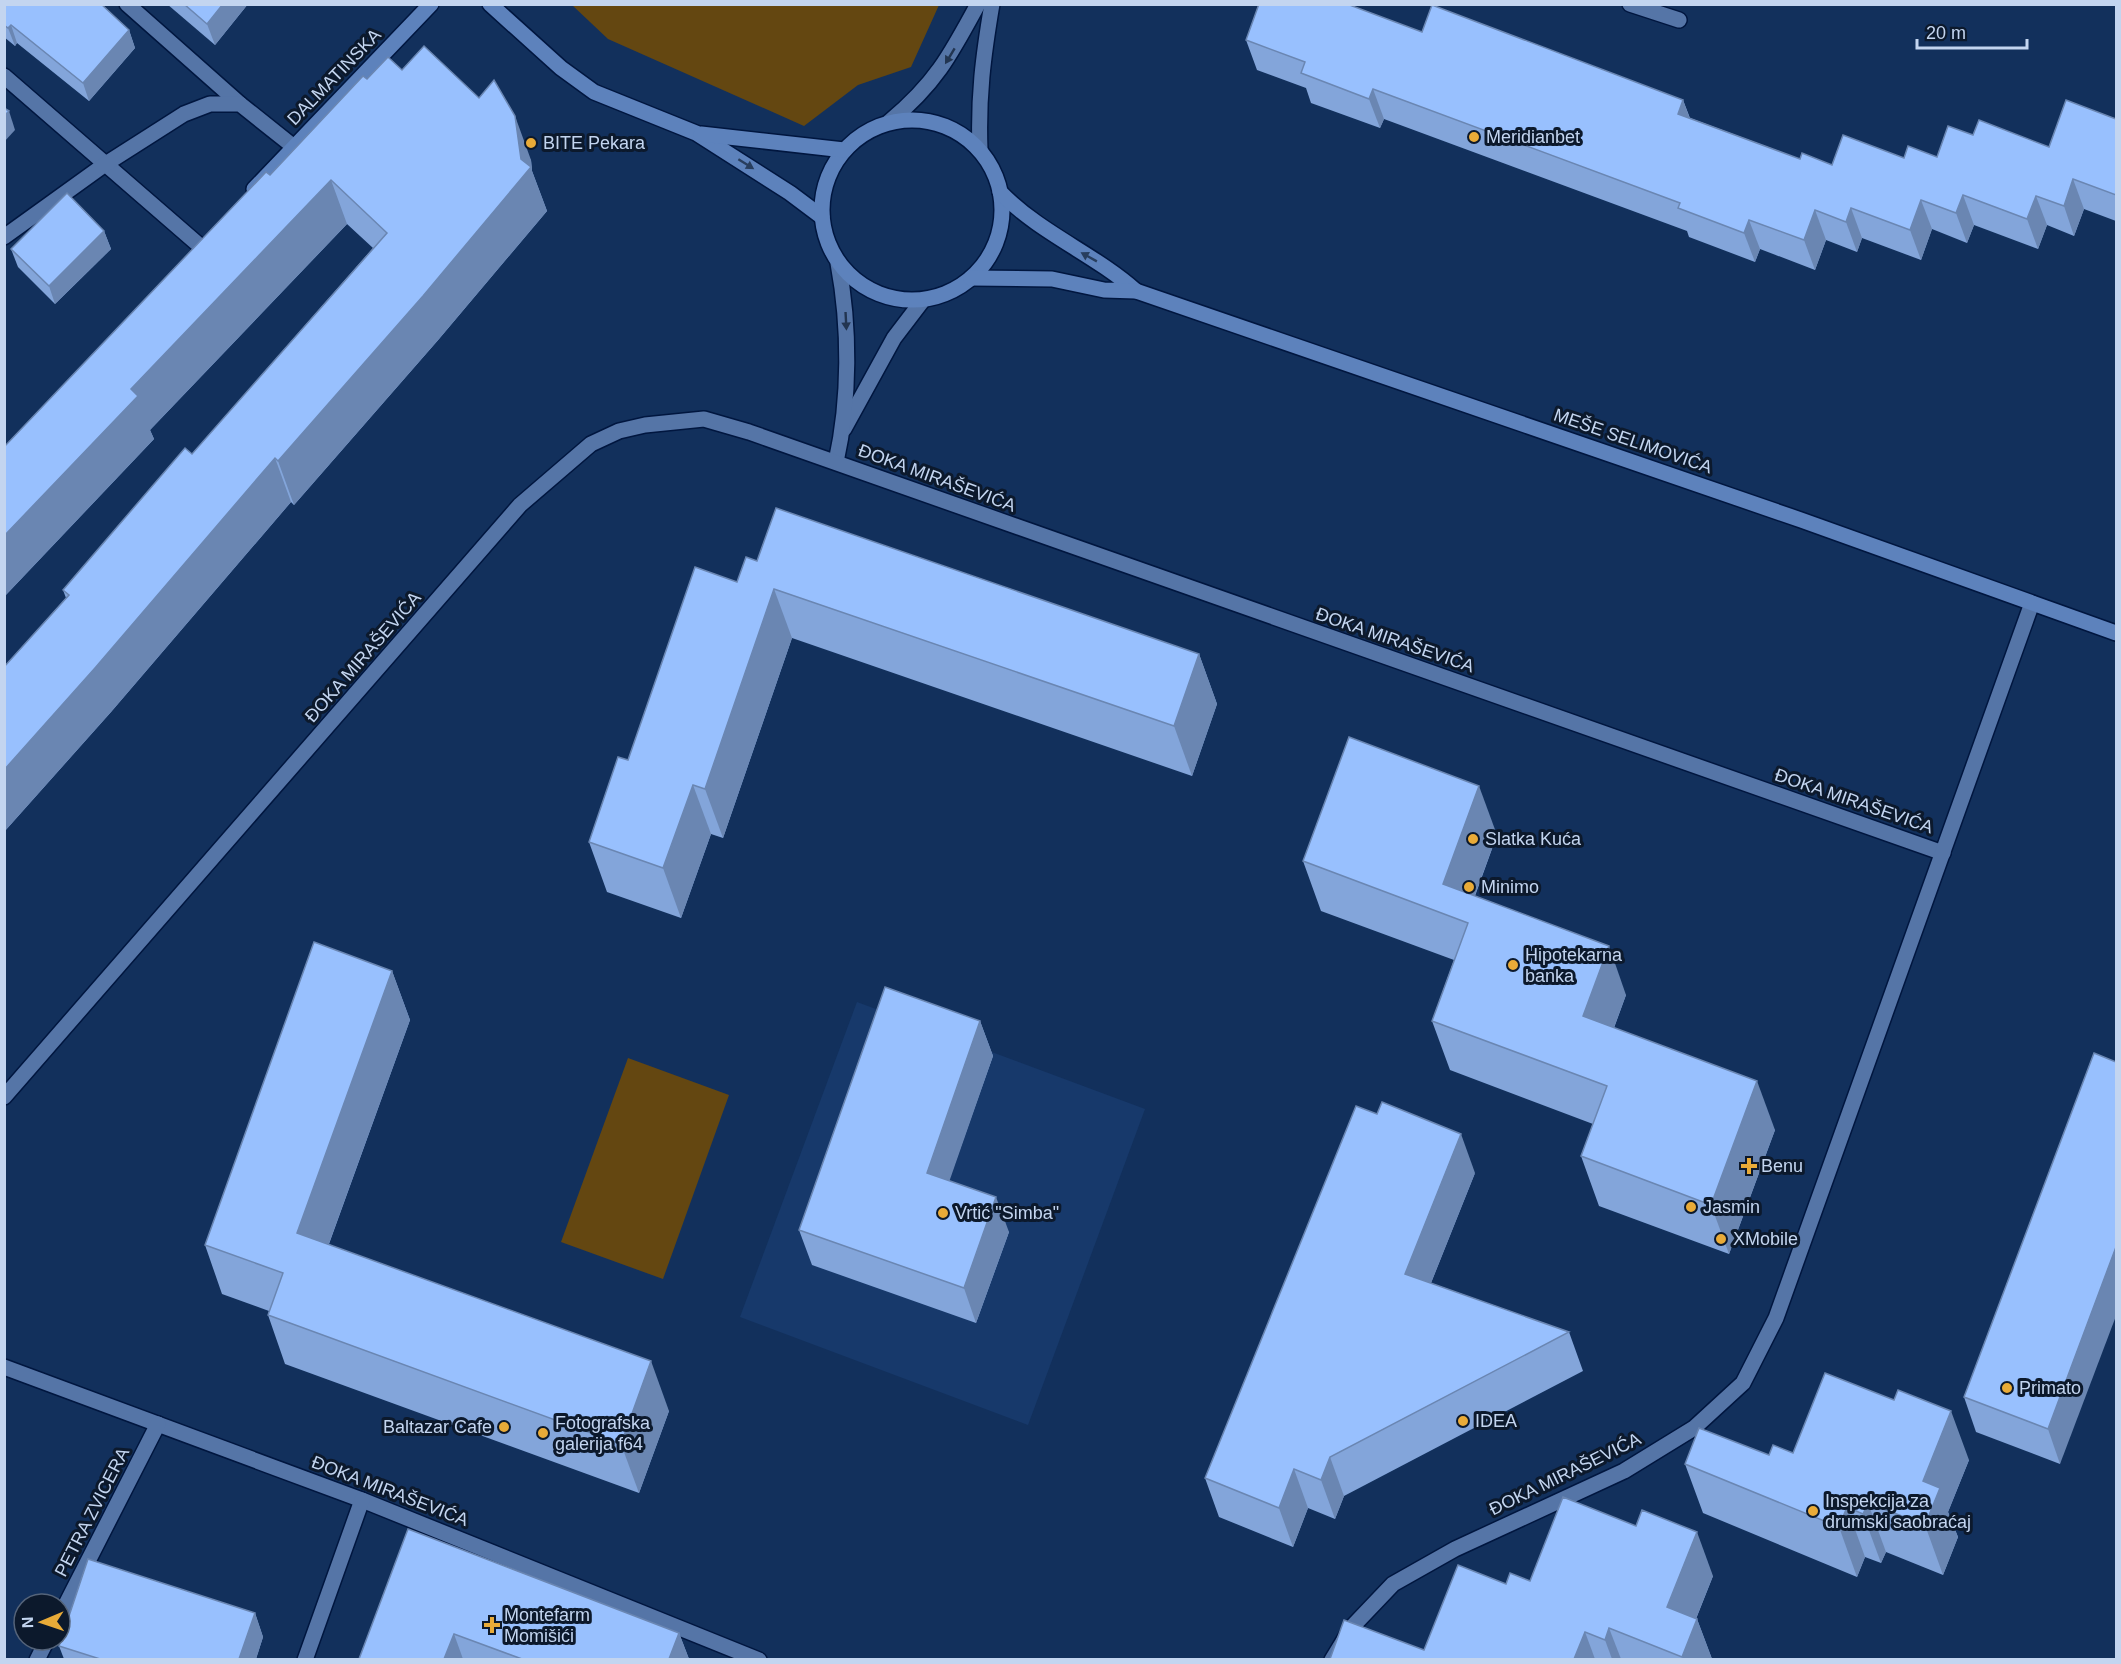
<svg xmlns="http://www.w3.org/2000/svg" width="2121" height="1664" viewBox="0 0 2121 1664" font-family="Helvetica,sans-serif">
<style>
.built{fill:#17396b}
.green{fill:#644711}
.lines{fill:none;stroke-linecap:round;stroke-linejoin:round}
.street-casing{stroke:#00163f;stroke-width:18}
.secondary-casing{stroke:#00163f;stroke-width:18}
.street{stroke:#5575a7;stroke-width:15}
.secondary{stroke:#5d82bc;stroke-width:15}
.wall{fill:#83a5da}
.shaded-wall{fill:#6a86b2}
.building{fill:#98c0fe;stroke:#6a86b2;stroke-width:1.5}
.oneway{fill:#223551}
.oneway2{fill:#283e5e}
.poi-dot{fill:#e9ab38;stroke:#0c192c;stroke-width:2}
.labels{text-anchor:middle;stroke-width:6;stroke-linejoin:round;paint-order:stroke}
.street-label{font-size:18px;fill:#c3d5f0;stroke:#0c192c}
.poi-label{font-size:18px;fill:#c3d5f0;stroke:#0c192c;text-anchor:start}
</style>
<rect width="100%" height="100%" fill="#12305c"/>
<path class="built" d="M 857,1002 L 1145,1109 L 1028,1425 L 740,1317 Z"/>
<g class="green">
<path d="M 572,5 L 572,4 L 939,5 L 911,67 L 858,85 L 804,126 L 608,39 Z"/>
<path d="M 628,1058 L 729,1095 L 663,1279 L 561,1242 Z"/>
</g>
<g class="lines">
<defs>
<g id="street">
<path d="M 127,4 L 240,104"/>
<path d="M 1630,4 L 1679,20"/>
<path d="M 4,76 L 200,246"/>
<path d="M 889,122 C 935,84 950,56 978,4"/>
<path d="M 980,150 C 978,97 983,57 992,4"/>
<path d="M 4,237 L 104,165 L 184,114 L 210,104 L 240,104 L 294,147"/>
<path d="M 844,429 L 894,338 L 923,300"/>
<path d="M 836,462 C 850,399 850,327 838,263"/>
<path d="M 4,1097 L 520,505 L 591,444 L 619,431 L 645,425 L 704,419 L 749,432 L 1943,853"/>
<path d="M 4,1367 L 362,1500 L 759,1660"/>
<path d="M 60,1616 L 158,1424"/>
<path d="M 37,1660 L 47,1640"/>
<path d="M 305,1660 L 362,1500"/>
<path d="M 1332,1660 L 1352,1627 L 1393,1584 L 1455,1549 L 1624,1471 L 1694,1428 L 1743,1383 L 1776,1318 L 2032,603"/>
</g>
<g id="secondary">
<path d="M 490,4 L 561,68 L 594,92 L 696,133 L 790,193 L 822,217"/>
<circle cx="912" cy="210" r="90"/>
<path d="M 701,134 L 844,150"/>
<path d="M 254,189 L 431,4"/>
<path d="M 1000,192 C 1041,234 1093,253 1136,291"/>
<path d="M 971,278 L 1052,279 L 1104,290 L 1136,291 L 1801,520 L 2116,633"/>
</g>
</defs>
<use href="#street" class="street-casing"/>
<use href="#secondary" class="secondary-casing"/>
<use href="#street" class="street"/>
<use href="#secondary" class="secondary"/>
</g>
<g class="wall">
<path d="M 4,4 L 129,30 L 135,48 L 89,101 L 17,43 L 15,46 L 4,37 Z"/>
<path d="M 167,4 L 248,4 L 215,45 Z"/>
<path d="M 1422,32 L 1683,100 L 1690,118 L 1800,159 L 1832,165 L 1904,158 L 1937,157 L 1973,135 L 2049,147 L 2116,119 L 2116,221 L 2084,209 L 2074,236 L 2047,225 L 2038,249 L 1974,225 L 1967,243 L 1932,229 L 1921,260 L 1862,238 L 1857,252 L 1826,240 L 1815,270 L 1760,249 L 1755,262 L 1689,237 L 1687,231 L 1384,119 L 1380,128 L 1311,103 L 1306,88 L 1257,70 L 1246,40 Z"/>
<path d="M 402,70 L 531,160 L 532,171 L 547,211 L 439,339 L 294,505 L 291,502 L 111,712 L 4,832 L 4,667 L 66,598 L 63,590 L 192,454 L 373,248 L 347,224 L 150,430 L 154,439 L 4,597 L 270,175 L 367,79 Z"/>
<path d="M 104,231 L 111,249 L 55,304 L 18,267 L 11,249 Z"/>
<path d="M 757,561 L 1199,654 L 1217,704 L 1192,776 L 792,638 L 723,838 L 711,834 L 681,918 L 607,892 L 589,842 L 628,760 L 737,582 Z"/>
<path d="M 1497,835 L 1475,896 L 1626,995 L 1614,1028 L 1775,1130 L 1729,1254 L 1599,1206 L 1581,1156 L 1593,1124 L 1450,1070 L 1432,1021 L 1454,960 L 1321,911 L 1303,861 Z"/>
<path d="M 392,971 L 410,1020 L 329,1244 L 669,1411 L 639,1493 L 285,1364 L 268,1315 L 269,1311 L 222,1294 L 205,1245 Z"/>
<path d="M 980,1021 L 993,1056 L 949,1180 L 1009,1232 L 976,1323 L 812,1265 L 799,1230 Z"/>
<path d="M 2094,1053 L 2060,1464 L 1976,1432 L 1964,1397 Z"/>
<path d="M 1475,1173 L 1431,1283 L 1569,1332 L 1583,1371 L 1344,1496 L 1335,1519 L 1308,1508 L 1293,1547 L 1219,1517 L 1205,1478 Z"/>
<path d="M 1793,1453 L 1969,1460 L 1948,1512 L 1958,1537 L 1943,1575 L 1886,1552 L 1881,1563 L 1865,1557 L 1857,1577 L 1703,1513 L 1685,1464 Z"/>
<path d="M 408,1529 L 679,1633 L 689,1659 L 359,1659 Z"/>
<path d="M 1713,1576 L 1696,1619 L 1697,1619 L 1712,1659 L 1330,1659 L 1424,1650 L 1506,1584 L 1530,1581 Z"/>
<path d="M 255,1613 L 263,1637 L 256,1659 L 64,1659 L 59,1646 Z"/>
</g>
<g class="shaded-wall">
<path d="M 223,4 L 248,4 L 215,45 L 207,24 Z"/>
<path d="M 11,25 L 17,43 L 15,46 L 8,28 Z"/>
<path d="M 129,30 L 135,48 L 89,101 L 83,83 Z"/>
<path d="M 1373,89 L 1384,119 L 1380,128 L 1369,99 Z"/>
<path d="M 1683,100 L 1694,130 L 1678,114 Z"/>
<path d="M 9,111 L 15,130 L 4,142 L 4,116 Z"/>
<path d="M 515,116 L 531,160 L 532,171 L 547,211 L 439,339 L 294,505 L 278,461 L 521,159 Z"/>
<path d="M 2073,179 L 2084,209 L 2074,236 L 2064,206 Z"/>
<path d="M 331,180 L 347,224 L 150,430 L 154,439 L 4,597 L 4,536 L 131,389 Z"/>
<path d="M 1963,195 L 1974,225 L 1967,243 L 1956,213 Z"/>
<path d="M 2036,196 L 2047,225 L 2038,249 L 2027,219 Z"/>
<path d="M 1921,200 L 1932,229 L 1921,260 L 1910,230 Z"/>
<path d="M 1851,208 L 1862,238 L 1857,252 L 1846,222 Z"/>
<path d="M 1815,210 L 1826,240 L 1815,270 L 1804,240 Z"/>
<path d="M 1749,220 L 1760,249 L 1755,262 L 1744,233 Z"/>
<path d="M 104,231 L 111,249 L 55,304 L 49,286 Z"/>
<path d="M 275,458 L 291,502 L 111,712 L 4,832 L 4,770 Z"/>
<path d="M 774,589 L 792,638 L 723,838 L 705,789 Z"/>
<path d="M 1199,654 L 1217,704 L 1192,776 L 1174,726 Z"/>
<path d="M 693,785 L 711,834 L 681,918 L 663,868 Z"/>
<path d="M 1479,786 L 1497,835 L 1465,922 L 1443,884 Z"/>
<path d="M 1609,946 L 1626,995 L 1600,1065 L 1583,1016 Z"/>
<path d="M 392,971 L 410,1020 L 315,1282 L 297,1233 Z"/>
<path d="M 980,1021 L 993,1056 L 940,1208 L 927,1173 Z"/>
<path d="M 1757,1081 L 1775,1130 L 1729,1254 L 1711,1205 Z"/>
<path d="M 1461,1134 L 1475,1173 L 1419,1313 L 1405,1274 Z"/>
<path d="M 996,1197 L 1009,1232 L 976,1323 L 964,1288 Z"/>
<path d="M 2116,1247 L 2116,1316 L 2060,1464 L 2048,1429 Z"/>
<path d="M 651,1361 L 669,1411 L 639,1493 L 621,1444 Z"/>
<path d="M 1951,1411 L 1969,1460 L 1948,1512 L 1958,1537 L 1943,1575 L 1925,1525 L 1923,1481 Z"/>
<path d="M 1330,1457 L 1344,1496 L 1335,1519 L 1321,1480 Z"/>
<path d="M 1294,1469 L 1308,1508 L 1293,1547 L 1279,1508 Z"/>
<path d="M 1868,1503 L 1886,1552 L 1881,1563 L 1863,1514 Z"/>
<path d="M 1847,1507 L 1865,1557 L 1857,1577 L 1839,1527 Z"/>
<path d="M 1697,1532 L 1713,1576 L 1683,1651 L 1667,1607 Z"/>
<path d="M 255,1613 L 263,1637 L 256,1659 L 239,1659 Z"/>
<path d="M 1697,1619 L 1712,1659 L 1683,1659 L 1682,1657 Z"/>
<path d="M 1609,1628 L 1621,1659 L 1612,1659 L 1605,1640 Z"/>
<path d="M 1585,1632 L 1595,1659 L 1574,1659 Z"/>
<path d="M 679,1633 L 689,1659 L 669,1659 Z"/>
<path d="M 454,1634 L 463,1659 L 444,1659 Z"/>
</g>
<g class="building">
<path d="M 4,4 L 101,4 L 129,30 L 83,83 L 11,25 L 8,28 L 4,25 Z"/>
<path d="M 184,4 L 223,4 L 207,24 Z"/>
<path d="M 1259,4 L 1347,4 L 1422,32 L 1432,5 L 1683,100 L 1678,114 L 1800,159 L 1802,153 L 1832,165 L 1843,135 L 1904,158 L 1908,146 L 1937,157 L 1948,126 L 1973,135 L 1979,120 L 2049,147 L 2066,100 L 2116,119 L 2116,195 L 2073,179 L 2064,206 L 2036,196 L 2027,219 L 1963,195 L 1956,213 L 1921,200 L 1910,230 L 1851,208 L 1846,222 L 1815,210 L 1804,240 L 1749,220 L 1744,233 L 1678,208 L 1680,203 L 1373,89 L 1369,99 L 1301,73 L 1305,62 L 1246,40 Z"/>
<path d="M 424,46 L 479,98 L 494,80 L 515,116 L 521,159 L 531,167 L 423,296 L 278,461 L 275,458 L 95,668 L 4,770 L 4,667 L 69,595 L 63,590 L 185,448 L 192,454 L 387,233 L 331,180 L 131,389 L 138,396 L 4,536 L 4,447 L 266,172 L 270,175 L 363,76 L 367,79 L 388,57 L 402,70 Z"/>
<path d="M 4,108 L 9,111 L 4,116 Z"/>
<path d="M 67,193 L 104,231 L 49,286 L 11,249 Z"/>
<path d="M 776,508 L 1199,654 L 1174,726 L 774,589 L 705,789 L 693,785 L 663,868 L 589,842 L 618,757 L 628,760 L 695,567 L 737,582 L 746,557 L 757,561 Z"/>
<path d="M 1349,737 L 1479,786 L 1443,884 L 1609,946 L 1583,1016 L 1757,1081 L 1711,1205 L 1581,1156 L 1607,1086 L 1432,1021 L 1468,923 L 1303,861 Z"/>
<path d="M 314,942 L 392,971 L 297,1233 L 651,1361 L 621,1444 L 268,1315 L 283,1273 L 205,1245 Z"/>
<path d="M 885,987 L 980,1021 L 927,1173 L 996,1197 L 964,1288 L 799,1230 Z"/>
<path d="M 2094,1053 L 2116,1062 L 2116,1247 L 2048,1429 L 1964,1397 Z"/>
<path d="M 1382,1102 L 1461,1134 L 1405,1274 L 1569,1332 L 1330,1457 L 1321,1480 L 1294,1469 L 1279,1508 L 1205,1478 L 1356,1106 L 1377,1114 Z"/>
<path d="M 1825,1373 L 1894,1400 L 1898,1390 L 1951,1411 L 1923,1481 L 1940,1488 L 1925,1525 L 1868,1503 L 1863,1514 L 1847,1507 L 1839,1527 L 1685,1464 L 1699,1428 L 1769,1455 L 1773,1445 L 1793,1453 Z"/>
<path d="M 1563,1497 L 1636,1526 L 1642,1510 L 1697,1532 L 1667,1607 L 1697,1619 L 1682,1657 L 1609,1628 L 1605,1640 L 1585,1632 L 1574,1659 L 1330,1659 L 1344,1620 L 1424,1650 L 1458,1565 L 1506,1584 L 1510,1573 L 1530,1581 Z"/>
<path d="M 408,1529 L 679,1633 L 669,1659 L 522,1659 L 454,1634 L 444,1659 L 359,1659 Z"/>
<path d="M 88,1559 L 255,1613 L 239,1659 L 100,1659 L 59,1646 Z"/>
</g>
<defs><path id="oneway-solid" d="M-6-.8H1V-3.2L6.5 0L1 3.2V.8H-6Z" transform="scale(1.5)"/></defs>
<g class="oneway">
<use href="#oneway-solid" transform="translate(950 56) rotate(121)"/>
<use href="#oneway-solid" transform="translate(846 321) rotate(87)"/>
</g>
<g class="oneway2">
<use href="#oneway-solid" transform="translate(746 164) rotate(32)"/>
<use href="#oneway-solid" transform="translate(1089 257) rotate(-151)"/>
</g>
<g class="poi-dot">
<circle cx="1474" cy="137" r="6"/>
<circle cx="531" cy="143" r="6"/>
<circle cx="1473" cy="839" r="6"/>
<circle cx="1469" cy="887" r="6"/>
<circle cx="1513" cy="965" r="6"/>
<path d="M1746 1157h6v6h6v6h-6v6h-6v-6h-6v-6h6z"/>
<circle cx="1691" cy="1207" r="6"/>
<circle cx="943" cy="1213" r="6"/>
<circle cx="1721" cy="1239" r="6"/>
<circle cx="2007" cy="1388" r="6"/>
<circle cx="1463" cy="1421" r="6"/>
<circle cx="504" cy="1427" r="6"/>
<circle cx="543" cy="1433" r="6"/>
<circle cx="1813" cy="1511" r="6"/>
<path d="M489 1616h6v6h6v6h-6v6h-6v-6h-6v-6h6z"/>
</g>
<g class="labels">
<g class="street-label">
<text transform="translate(334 77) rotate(-46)" y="6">DALMATINSKA</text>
<text transform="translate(1633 441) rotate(19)" y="6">MEŠE SELIMOVIĆA</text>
<text transform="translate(937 478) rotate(20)" y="6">ĐOKA MIRAŠEVIĆA</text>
<text transform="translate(1395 640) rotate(19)" y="6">ĐOKA MIRAŠEVIĆA</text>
<text transform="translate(363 657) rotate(-49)" y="6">ĐOKA MIRAŠEVIĆA</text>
<text transform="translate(1854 801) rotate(19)" y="6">ĐOKA MIRAŠEVIĆA</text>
<text transform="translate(1565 1474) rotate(-26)" y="6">ĐOKA MIRAŠEVIĆA</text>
<text transform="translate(390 1491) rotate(21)" y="6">ĐOKA MIRAŠEVIĆA</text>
<text transform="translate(92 1512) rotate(-63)" y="6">PETRA ZVICERA</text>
</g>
<g class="poi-label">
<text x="1486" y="143">Meridianbet</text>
<text x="543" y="149">BITE Pekara</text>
<text x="1485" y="845">Slatka Kuća</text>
<text x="1481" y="893">Minimo</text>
<text x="1525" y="961">Hipotekarna<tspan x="1525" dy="21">banka</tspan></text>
<text x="1761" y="1172">Benu</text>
<text x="1703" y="1213">Jasmin</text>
<text x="955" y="1219">Vrtić "Simba"</text>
<text x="1733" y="1245">XMobile</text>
<text x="2019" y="1394">Primato</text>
<text x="1475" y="1427">IDEA</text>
<text x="555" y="1429">Fotografska<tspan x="555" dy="21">galerija f64</tspan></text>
<text x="492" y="1433" text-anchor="end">Baltazar Cafe</text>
<text x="1825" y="1507">Inspekcija za<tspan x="1825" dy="21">drumski saobraćaj</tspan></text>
<text x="504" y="1621">Montefarm<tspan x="504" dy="21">Momišići</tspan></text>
</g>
</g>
<rect width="2121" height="1664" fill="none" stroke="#c3d5f0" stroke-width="12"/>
<g transform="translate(42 1622) rotate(268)"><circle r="28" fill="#0c192c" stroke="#55647a" stroke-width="1.5"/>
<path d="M0-4.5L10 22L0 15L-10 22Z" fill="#e9ab38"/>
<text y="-9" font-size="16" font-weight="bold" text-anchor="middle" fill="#c3d5f0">N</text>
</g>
<path d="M1917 39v9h110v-9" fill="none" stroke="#c3d5f0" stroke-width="3"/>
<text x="1926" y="39" font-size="18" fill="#c3d5f0" stroke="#0c192c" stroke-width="4.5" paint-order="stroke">20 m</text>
</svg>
